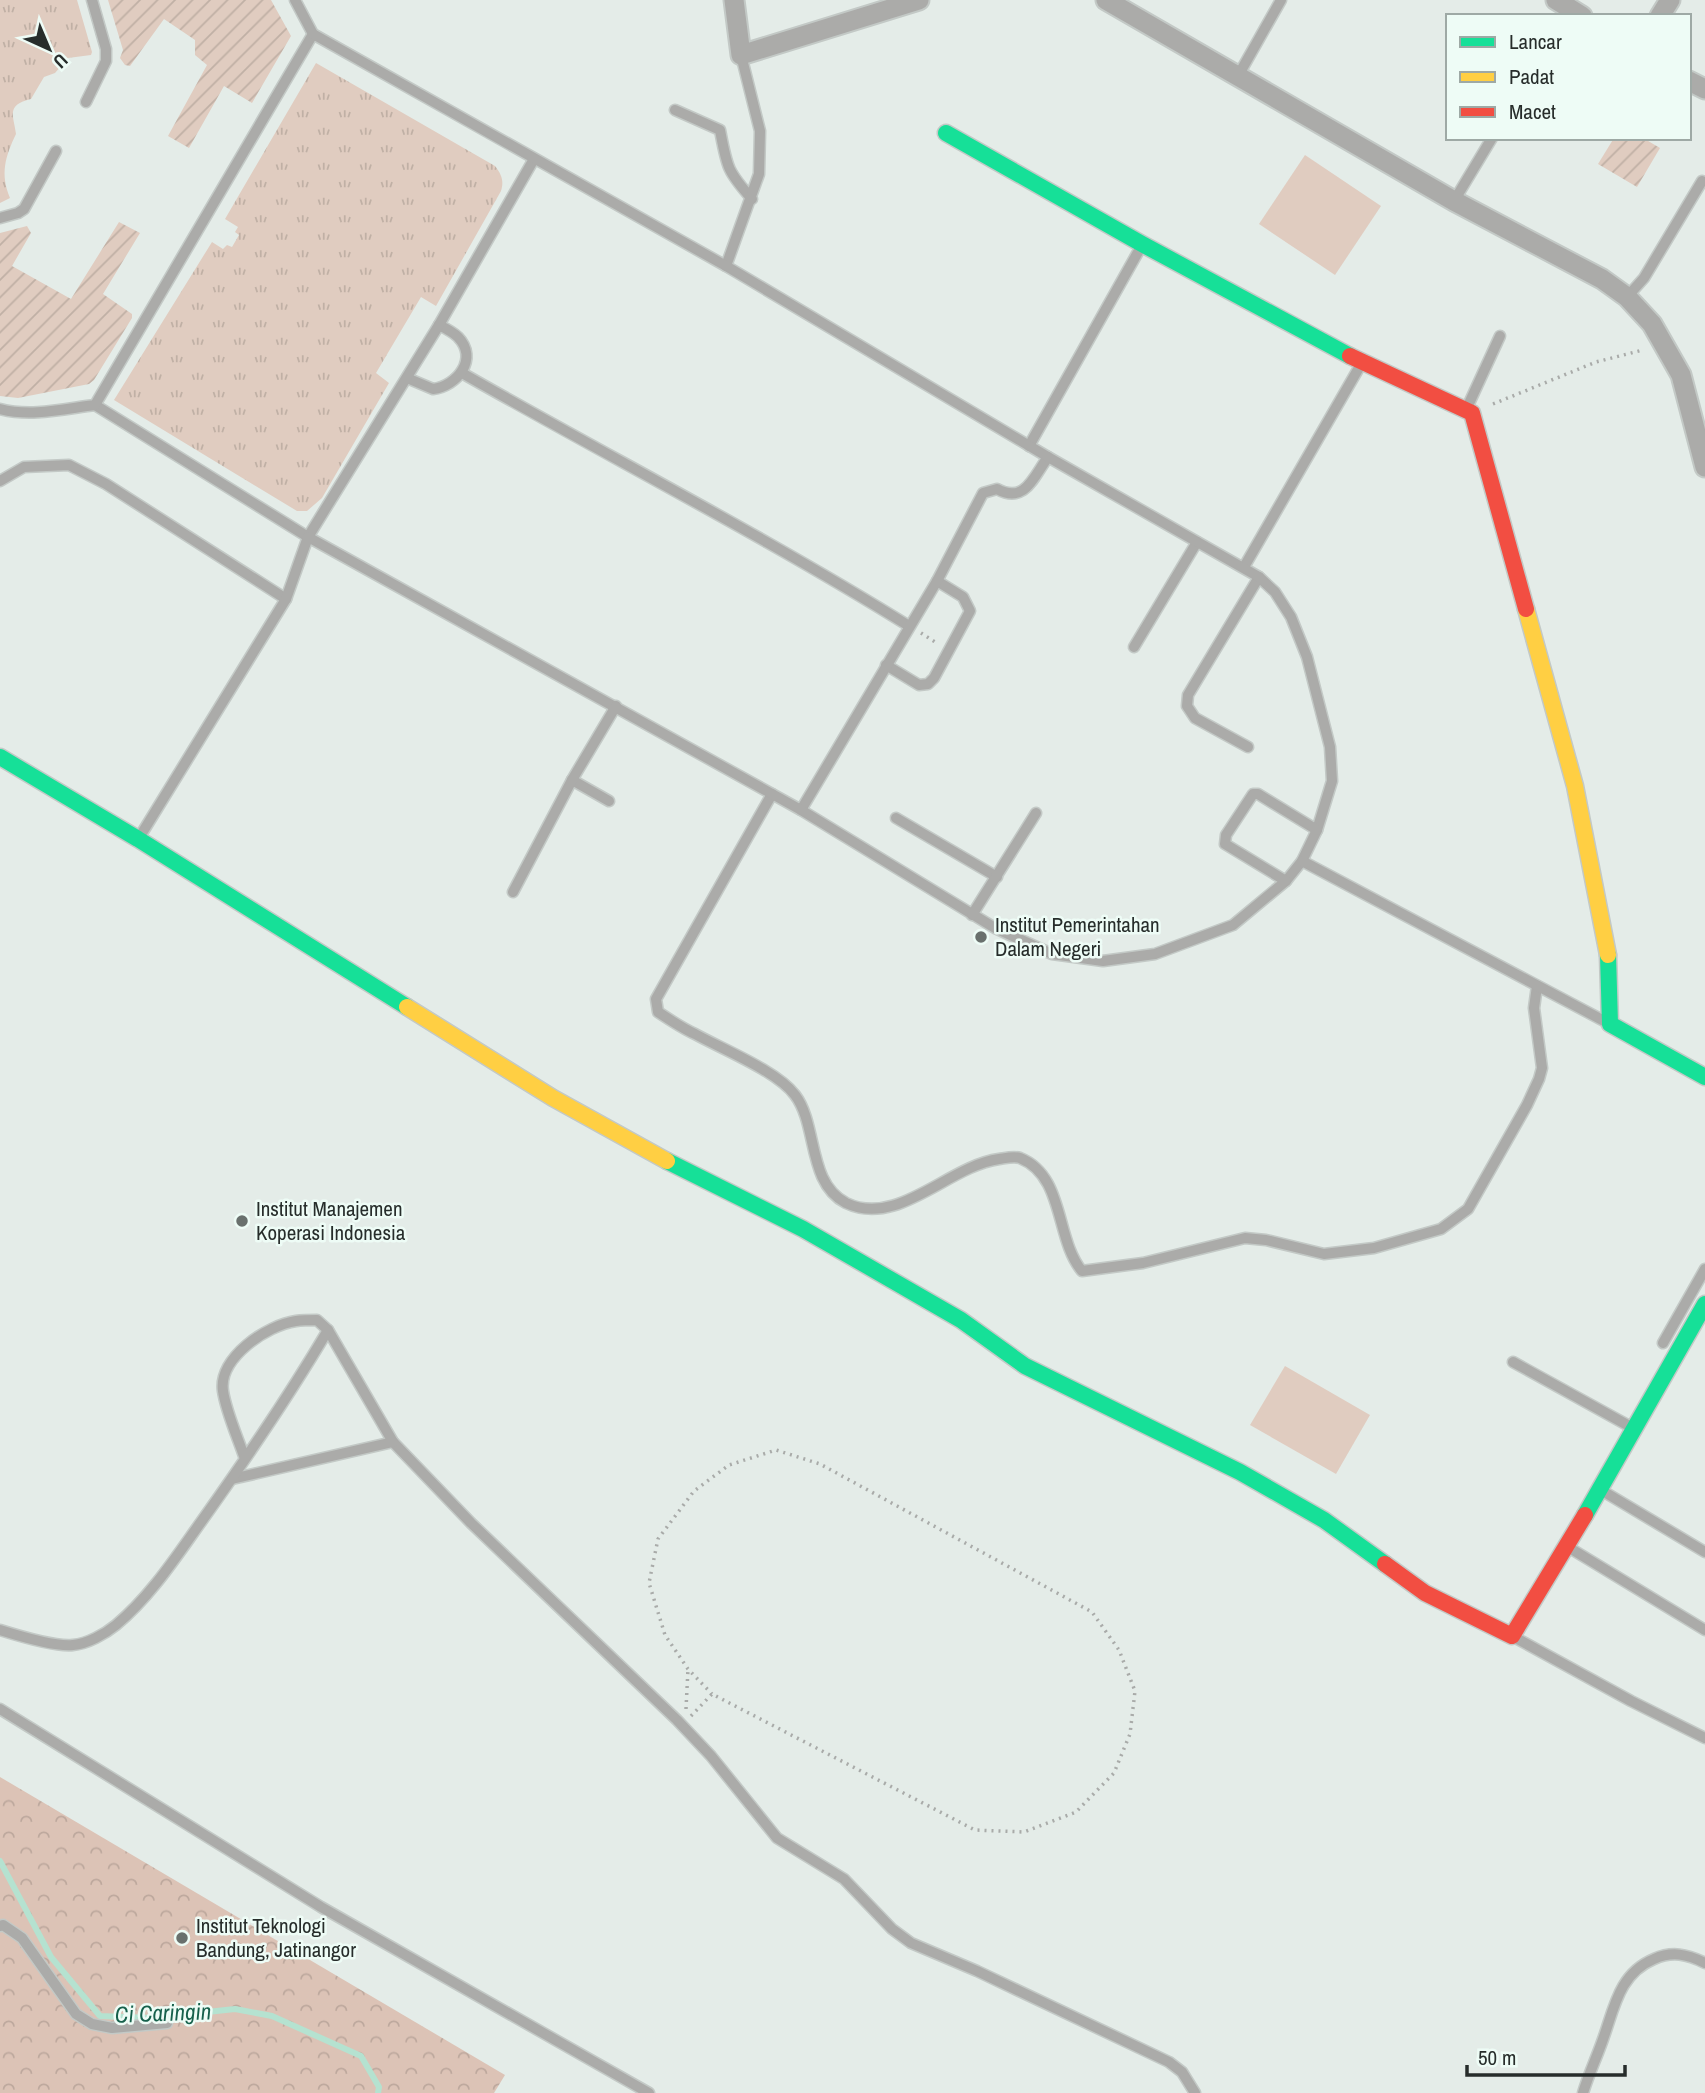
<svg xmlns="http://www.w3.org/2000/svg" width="1705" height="2093" viewBox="0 0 1705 2093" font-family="'Archivo Narrow',sans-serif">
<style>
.grass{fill:url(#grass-tufts)}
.forest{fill:url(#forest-crowns)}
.park{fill:#e0ccc0}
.garden{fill:url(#garden-furrows)}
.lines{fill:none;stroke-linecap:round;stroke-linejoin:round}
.stream{stroke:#b5e2d0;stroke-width:6}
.lane-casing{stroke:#c3c9c6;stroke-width:13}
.street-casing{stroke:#c3c9c6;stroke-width:23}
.fast-casing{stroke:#c3c9c6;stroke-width:19}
.slow-casing{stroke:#c3c9c6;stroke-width:19}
.jam-casing{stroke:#c3c9c6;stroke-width:19}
.path{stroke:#a9aba9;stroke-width:3.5;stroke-dasharray:2 5;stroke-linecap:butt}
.lane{stroke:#ababa9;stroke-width:10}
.street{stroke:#ababa9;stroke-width:19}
.fast{stroke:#16e098;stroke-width:16}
.slow{stroke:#ffcf43;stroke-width:16}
.jam{stroke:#f24e42;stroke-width:16}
.poi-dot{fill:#69706d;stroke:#eefcf6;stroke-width:2.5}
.labels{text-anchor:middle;stroke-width:5;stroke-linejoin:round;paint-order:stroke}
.poi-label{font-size:21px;fill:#272d2b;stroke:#eefcf6;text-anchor:start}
.water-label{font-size:23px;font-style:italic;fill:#16604b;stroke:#eefcf6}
</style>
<defs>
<pattern id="grass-tufts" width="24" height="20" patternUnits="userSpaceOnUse" patternTransform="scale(1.75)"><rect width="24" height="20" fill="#e0ccc0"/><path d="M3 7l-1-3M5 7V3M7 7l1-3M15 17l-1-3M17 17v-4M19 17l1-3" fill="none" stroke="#c0b0a5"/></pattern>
<pattern id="forest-crowns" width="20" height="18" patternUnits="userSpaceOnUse" patternTransform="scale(1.75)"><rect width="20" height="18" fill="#dcc3b6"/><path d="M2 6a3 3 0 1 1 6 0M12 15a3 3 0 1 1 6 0" fill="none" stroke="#bda89d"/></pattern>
<pattern id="garden-furrows" width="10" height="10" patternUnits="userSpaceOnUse" patternTransform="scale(1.75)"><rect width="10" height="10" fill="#e0ccc0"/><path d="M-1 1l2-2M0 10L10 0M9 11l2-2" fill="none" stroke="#c0b0a5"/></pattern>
</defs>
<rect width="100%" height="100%" fill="#e4ece8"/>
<g class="grass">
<path d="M 0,0 L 77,0 L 92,52 L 91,55 L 68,58 L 55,73 L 44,77 L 31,99 C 5,105 14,116 16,134 C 5,157 0,174 10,198 L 0,203 Z"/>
<path d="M 316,63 L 495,166 C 502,175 504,181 501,191 L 436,306 L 421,297 L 376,373 L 389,383 L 322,498 L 307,511 L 297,511 L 114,400 L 212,242 L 223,249 L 227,245 L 232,247 L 239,235 L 235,232 L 238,227 L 225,219 Z"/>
</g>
<path class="forest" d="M 0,1777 L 505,2075 L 494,2093 L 0,2093 Z"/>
<g class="park">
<path d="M 1305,155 L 1381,206 L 1335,275 L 1259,224 Z"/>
<path d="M 1285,1366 L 1370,1415 L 1336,1474 L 1250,1425 Z"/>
</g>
<g class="garden">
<path d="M 108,0 L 271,0 L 291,36 L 252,103 L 224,86 L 189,148 L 168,136 L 207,65 L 195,55 L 195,40 L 164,19 L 130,66 L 125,65 L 120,58 L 123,50 Z"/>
<path d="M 1614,138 L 1643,138 L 1660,148 L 1637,187 L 1598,164 Z"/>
<path d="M 119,222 L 140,233 L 103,294 L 132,314 L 132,318 L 94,380 L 89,384 L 18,398 L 0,396 L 0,233 L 27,226 L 31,233 L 12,266 L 71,299 Z"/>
</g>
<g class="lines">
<path class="stream" d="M 0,1861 L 51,1957 L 100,2016 L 151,2018 L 235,2009 L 272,2016 L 361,2056 L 379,2087 L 378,2093"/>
<defs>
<g id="lane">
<path d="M 1238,76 L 1281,0"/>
<path d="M 86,102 L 106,61 L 106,49 L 92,0"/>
<path d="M 675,110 L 720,130 C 727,167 727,171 752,199"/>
<path d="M 1454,201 L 1492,138"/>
<path d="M 0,218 L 18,213 L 24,209 L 56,151"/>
<path d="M 726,266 L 759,174 L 760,131 L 741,55"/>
<path d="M 1627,297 L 1644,278 L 1702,181"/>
<path d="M 462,373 C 611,458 764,536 909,626"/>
<path d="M 407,378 L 433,389 C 457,386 479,359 458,337 C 453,332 445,328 439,325"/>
<path d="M 95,405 L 308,537 L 439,325 L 534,159"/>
<path d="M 0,409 C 31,417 63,409 95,405 L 313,34"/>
<path d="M 1466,410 L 1500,336"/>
<path d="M 1029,446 L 1142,245"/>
<path d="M 0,481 L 24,467 L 69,465 L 106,484 L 286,599"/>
<path d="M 1244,567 L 1360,366"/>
<path d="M 1134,647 L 1197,542"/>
<path d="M 886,665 L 919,685 L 928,684 L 934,678 L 970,611 L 963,597 L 937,581"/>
<path d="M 1248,747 L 1195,718 L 1187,706 L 1188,695 L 1259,577"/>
<path d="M 572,780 L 609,801"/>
<path d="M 772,794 L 656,999 L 658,1012 C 670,1020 682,1028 695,1034 C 722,1049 777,1071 795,1095 C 818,1125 807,1183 846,1203 C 898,1228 948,1166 999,1159 C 1006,1158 1014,1156 1020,1158 C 1065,1176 1055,1239 1082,1271 L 1143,1263 L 1245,1238 L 1266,1240 L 1324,1254 L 1374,1248 L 1441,1229 L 1468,1209 L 1527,1105 L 1539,1079 L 1542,1068 L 1534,1008 L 1537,986"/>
<path d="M 801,810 L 937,581 L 983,493 L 997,489 C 1025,504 1033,478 1048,457"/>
<path d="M 896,818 L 997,877"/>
<path d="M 139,838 L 286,599 L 308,537 L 801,810 L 995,928 L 1052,954 L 1103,961 L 1155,954 L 1233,925 L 1286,881 L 1302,861 L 1317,830 L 1332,781 L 1330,747 L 1307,657 L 1291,617 L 1275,592 L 1259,577 L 1048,457 L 726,266 L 313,34 L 295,0"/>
<path d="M 1302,861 L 1608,1023"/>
<path d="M 1286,881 L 1225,844 L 1226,835 L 1253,794 L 1258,794 L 1317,830"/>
<path d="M 513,892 L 572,780 L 616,706"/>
<path d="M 972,915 L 1036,813"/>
<path d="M 328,1330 L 393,1442 L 471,1523 L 677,1720 L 711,1756 L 777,1838 L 844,1879 L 892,1929 L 911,1943 L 977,1971 L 1169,2062 L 1182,2072 L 1195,2093"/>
<path d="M 1663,1343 L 1705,1269"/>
<path d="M 1513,1362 L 1631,1427"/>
<path d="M 232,1479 L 393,1442"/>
<path d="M 1601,1490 L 1705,1552"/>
<path d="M 1568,1547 L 1705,1630"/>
<path d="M 0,1630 C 16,1635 57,1647 73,1645 C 87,1644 105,1634 116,1625 C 150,1597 176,1557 201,1522 C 246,1459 289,1396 328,1330 L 317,1320 C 310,1320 303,1320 296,1321 C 267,1325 218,1358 223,1391 C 226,1412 238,1438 245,1459"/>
<path d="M 1514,1637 L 1631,1701 L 1705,1738"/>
<path d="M 0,1709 L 321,1907 L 649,2093"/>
<path d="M 0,1926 L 3,1925 L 22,1938 L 76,2014 L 92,2024 L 112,2028 L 167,2023"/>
<path d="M 1583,2093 C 1588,2076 1596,2059 1602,2042 C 1614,2010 1618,1974 1654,1959 C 1672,1951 1687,1954 1705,1963"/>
</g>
<g id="street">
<path d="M 734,0 L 741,55 L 919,0"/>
<path d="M 1106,0 L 1454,201 L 1602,279 L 1627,297 L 1652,324 L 1681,375 L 1705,467"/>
<path d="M 1556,0 L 1582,16"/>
<path d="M 1660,16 L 1670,0"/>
<path d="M 1689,81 L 1705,89"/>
</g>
<g id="fast">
<path d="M 946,133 L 1142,244 L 1350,356"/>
<path d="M 0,757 L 138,839 L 407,1007"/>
<path d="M 1608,955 L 1610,1024 L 1705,1077"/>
<path d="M 667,1161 L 803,1229 L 961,1320 L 1025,1366 L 1240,1472 L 1324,1520 L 1385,1564"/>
<path d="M 1585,1515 L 1705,1304"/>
</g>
<g id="slow">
<path d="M 1526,609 L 1575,786 L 1608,955"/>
<path d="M 407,1007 L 553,1098 L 667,1161"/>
</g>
<g id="jam">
<path d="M 1350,356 L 1472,413 L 1526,609"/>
<path d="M 1385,1564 L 1425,1593 L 1512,1636 L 1585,1515"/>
</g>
</defs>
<use href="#lane" class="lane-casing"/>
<use href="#street" class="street-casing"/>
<use href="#fast" class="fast-casing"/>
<use href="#slow" class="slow-casing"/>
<use href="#jam" class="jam-casing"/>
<g class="path">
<path d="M 1493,404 L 1596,362 L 1643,350"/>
<path d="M 921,633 L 935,642"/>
<path d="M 686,1709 L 688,1669"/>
<path d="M 691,1716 L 712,1694 L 975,1830 L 1024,1832 L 1076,1812 L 1114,1773 L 1130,1734 L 1135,1691 L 1119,1650 L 1092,1612 L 820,1464 L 776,1450 L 729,1465 L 694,1491 L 658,1539 L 649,1583 L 665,1635 L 688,1669 L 712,1694"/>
</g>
<use href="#lane" class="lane"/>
<use href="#street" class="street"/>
<use href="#fast" class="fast"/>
<use href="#slow" class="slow"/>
<use href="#jam" class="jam"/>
</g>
<g class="poi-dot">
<circle cx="981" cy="937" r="7"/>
<circle cx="242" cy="1221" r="7"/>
<circle cx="182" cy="1938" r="7"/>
</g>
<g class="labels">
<g class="poi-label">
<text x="995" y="932">Institut Pemerintahan<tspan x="995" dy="24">Dalam Negeri</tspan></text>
<text x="256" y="1216">Institut Manajemen<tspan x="256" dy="24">Koperasi Indonesia</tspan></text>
<text x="196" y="1933">Institut Teknologi<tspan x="196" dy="24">Bandung, Jatinangor</tspan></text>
</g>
<g class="water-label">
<text transform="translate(163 2013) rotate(-2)" y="8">Ci Caringin</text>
</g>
</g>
<rect x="1446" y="14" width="245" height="126" fill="#eefcf6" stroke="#9ea9a5" stroke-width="2"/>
<rect x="1460" y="37" width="35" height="10" fill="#16e098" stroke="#9ea9a5" stroke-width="2"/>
<text x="1509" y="49" font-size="21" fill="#272d2b">Lancar</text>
<rect x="1460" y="72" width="35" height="10" fill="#ffcf43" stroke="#9ea9a5" stroke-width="2"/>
<text x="1509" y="84" font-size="21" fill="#272d2b">Padat</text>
<rect x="1460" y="107" width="35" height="10" fill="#f24e42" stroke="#9ea9a5" stroke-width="2"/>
<text x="1509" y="119" font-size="21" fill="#272d2b">Macet</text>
<g transform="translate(49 49) rotate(136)" stroke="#eefcf6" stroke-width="5" paint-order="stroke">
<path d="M0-5L12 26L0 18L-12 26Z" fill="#272d2b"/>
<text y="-10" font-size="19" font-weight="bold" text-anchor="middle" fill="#272d2b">U</text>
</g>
<path d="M1467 2065v10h158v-10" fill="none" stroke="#272d2b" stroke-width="3.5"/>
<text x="1478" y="2065" font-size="21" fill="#272d2b" stroke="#eefcf6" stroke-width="5" paint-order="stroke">50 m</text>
</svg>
